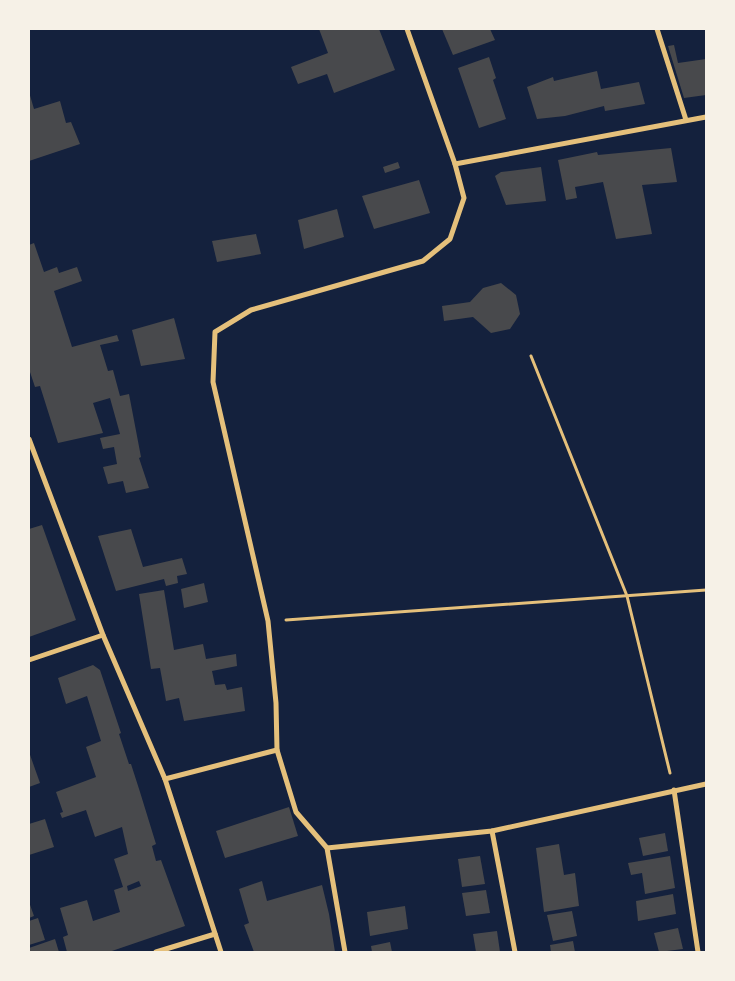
<svg xmlns="http://www.w3.org/2000/svg" width="735" height="981" viewBox="0 0 735 981" font-family="'Work Sans',sans-serif">
<style>
.building{fill:#48494c;fill-rule:evenodd}
.lines{fill:none;stroke-linecap:round;stroke-linejoin:round}
.path{stroke:#e5c07b;stroke-width:3}
.minor{stroke:#e5c07b;stroke-width:5}
</style>
<rect width="100%" height="100%" fill="#14213d"/>
<g class="building">
<path d="M 319,29 L 379,29 L 395,70 L 334,93 L 327,74 L 298,84 L 291,67 L 328,53 Z"/>
<path d="M 442,29 L 490,29 L 495,40 L 453,55 Z"/>
<path d="M 674,45 L 678,63 L 706,59 L 706,95 L 684,98 L 668,46 Z"/>
<path d="M 489,57 L 496,78 L 493,80 L 506,119 L 479,128 L 458,68 Z"/>
<path d="M 597,71 L 601,89 L 639,82 L 645,104 L 605,111 L 604,106 L 565,116 L 537,119 L 527,87 L 553,77 L 554,81 Z"/>
<path d="M 29,92 L 34,109 L 60,101 L 66,123 L 71,122 L 80,144 L 29,161 Z"/>
<path d="M 671,148 L 677,182 L 642,185 L 652,234 L 616,239 L 603,182 L 575,187 L 577,198 L 566,200 L 558,160 L 597,152 L 598,155 Z"/>
<path d="M 398,162 L 400,168 L 385,173 L 383,167 Z"/>
<path d="M 541,167 L 546,201 L 506,205 L 495,176 L 501,172 Z"/>
<path d="M 419,180 L 430,213 L 374,229 L 362,196 Z"/>
<path d="M 337,209 L 344,237 L 304,249 L 298,220 Z"/>
<path d="M 256,234 L 261,254 L 217,262 L 212,241 Z"/>
<path d="M 34,243 L 44,272 L 57,267 L 59,273 L 77,267 L 82,281 L 54,291 L 72,347 L 117,335 L 119,341 L 100,345 L 108,371 L 113,370 L 120,396 L 129,394 L 141,457 L 139,458 L 149,488 L 126,493 L 123,481 L 108,484 L 103,467 L 117,464 L 114,447 L 103,449 L 100,438 L 120,434 L 110,398 L 93,403 L 103,433 L 58,443 L 40,386 L 35,387 L 29,369 L 29,245 Z"/>
<path d="M 501,283 L 516,295 L 520,314 L 510,329 L 491,333 L 473,317 L 444,321 L 442,306 L 470,302 L 483,288 Z"/>
<path d="M 174,318 L 185,359 L 141,366 L 132,330 Z"/>
<path d="M 42,525 L 76,620 L 29,637 L 29,529 Z"/>
<path d="M 131,529 L 143,567 L 182,558 L 187,574 L 177,576 L 178,583 L 166,586 L 164,579 L 116,591 L 98,536 Z"/>
<path d="M 204,583 L 208,602 L 184,608 L 181,589 Z"/>
<path d="M 164,590 L 174,650 L 203,644 L 206,659 L 236,654 L 237,666 L 212,671 L 215,685 L 225,684 L 227,690 L 242,687 L 245,711 L 184,721 L 179,698 L 166,701 L 160,668 L 151,669 L 139,594 Z"/>
<path d="M 93,665 L 100,670 L 121,733 L 119,734 L 129,764 L 131,764 L 140,792 L 156,844 L 152,846 L 156,861 L 161,860 L 185,926 L 109,952 L 67,952 L 63,937 L 68,935 L 60,908 L 87,900 L 93,921 L 120,912 L 114,890 L 123,887 L 114,859 L 128,854 L 122,827 L 95,837 L 86,810 L 62,818 L 60,813 L 63,812 L 56,792 L 96,777 L 86,747 L 101,741 L 87,696 L 66,704 L 58,678 ZM 139,881 L 141,886 L 128,891 L 127,886 Z"/>
<path d="M 29,752 L 40,783 L 29,787 Z"/>
<path d="M 289,807 L 298,836 L 225,858 L 216,831 Z"/>
<path d="M 45,819 L 54,847 L 29,855 L 29,824 Z"/>
<path d="M 665,833 L 668,851 L 643,856 L 639,838 Z"/>
<path d="M 559,844 L 564,875 L 575,873 L 579,906 L 544,912 L 536,848 Z"/>
<path d="M 480,856 L 485,884 L 462,887 L 458,859 Z"/>
<path d="M 670,856 L 675,888 L 645,894 L 642,873 L 631,875 L 628,863 Z"/>
<path d="M 262,881 L 267,901 L 322,885 L 329,914 L 335,952 L 254,952 L 244,925 L 249,923 L 239,889 Z"/>
<path d="M 486,890 L 490,913 L 466,916 L 462,893 Z"/>
<path d="M 673,894 L 676,914 L 638,921 L 636,901 Z"/>
<path d="M 29,902 L 34,916 L 29,918 Z"/>
<path d="M 405,906 L 408,929 L 370,936 L 367,912 Z"/>
<path d="M 572,911 L 577,936 L 553,941 L 547,915 Z"/>
<path d="M 38,918 L 45,940 L 29,945 L 29,921 Z"/>
<path d="M 678,928 L 683,949 L 659,952 L 654,933 Z"/>
<path d="M 497,931 L 500,952 L 476,952 L 473,934 Z"/>
<path d="M 55,939 L 59,952 L 29,952 L 29,948 Z"/>
<path d="M 573,941 L 575,952 L 551,952 L 550,945 Z"/>
<path d="M 390,942 L 392,952 L 372,952 L 371,946 Z"/>
</g>
<g class="lines">
<g class="path">
<path d="M 531,356 L 627,596 L 670,773"/>
<path d="M 286,620 L 706,590"/>
</g>
<g class="minor">
<path d="M 657,29 L 686,120"/>
<path d="M 455,164 L 706,117"/>
<path d="M 29,439 L 103,635 L 165,779 L 221,952"/>
<path d="M 29,660 L 103,635"/>
<path d="M 165,779 L 277,750"/>
<path d="M 674,790 L 698,952"/>
<path d="M 492,831 L 515,952"/>
<path d="M 327,848 L 492,831 L 706,784"/>
<path d="M 156,952 L 215,934"/>
<path d="M 345,952 L 327,848 L 296,812 L 277,750 L 276,703 L 268,621 L 213,382 L 215,332 L 251,310 L 423,261 L 450,239 L 464,198 L 455,164 L 407,29"/>
</g>
</g>
<rect width="735" height="981" fill="none" stroke="#f6f1e7" stroke-width="60"/>
</svg>
